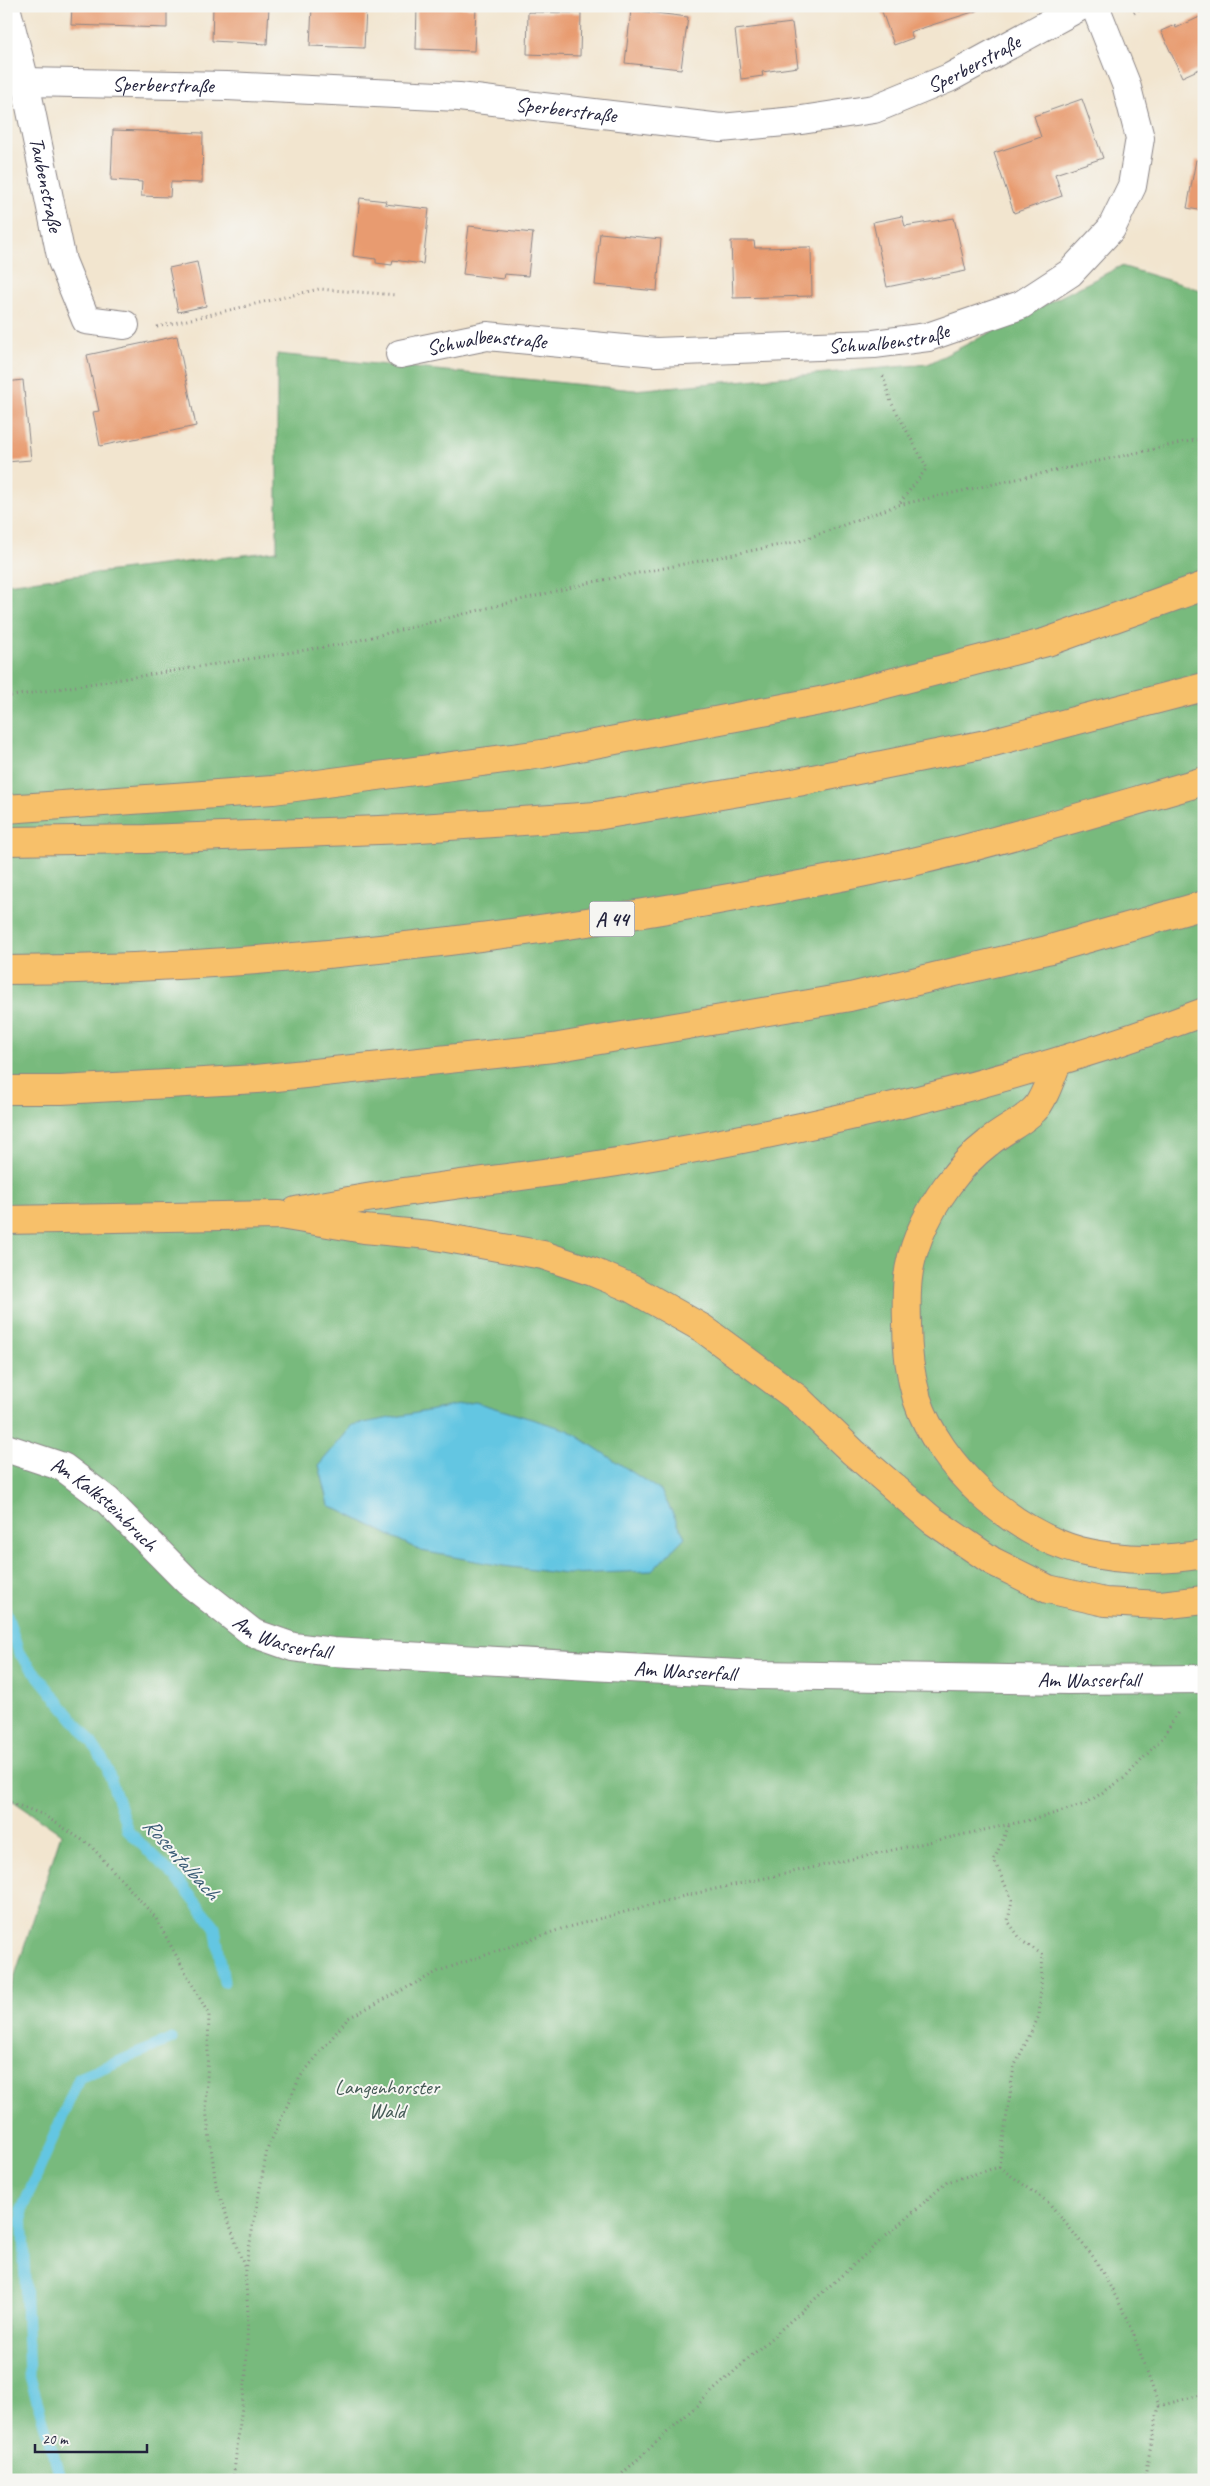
<svg xmlns="http://www.w3.org/2000/svg" width="1210" height="2486" viewBox="0 0 1210 2486" font-family="Caveat,sans-serif">
<style>
.forest{fill:#78ba7d;stroke:#4d6e5c}
.water{fill:#64c6e2;stroke:#43748e}
.lines{fill:none;stroke-linecap:round;stroke-linejoin:round}
.stream{stroke:#64c6e2;stroke-width:11}
.building{fill:#e89b70}
.minor-casing{stroke:#8a8485;stroke-width:30}
.motorway-casing{stroke:#8a8485;stroke-width:30}
.path{stroke:#8a8485;stroke-width:3;stroke-dasharray:1 4;stroke-linecap:butt}
.minor{stroke:#fff;stroke-width:28}
.motorway{stroke:#f7c06b;stroke-width:28}
.labels{text-anchor:middle;stroke-width:4;stroke-linejoin:round;paint-order:stroke}
.shield{fill:#f6f6f2;stroke:#626272;stroke-width:1}
.shield-label{font-size:20px;font-weight:bold;fill:#22223b}
.street-label{font-size:21px;fill:#22223b;stroke:#f6f6f2}
.park-label{font-size:21px;fill:#445955;stroke:#f6f6f2}
.water-label{font-size:22px;font-style:italic;fill:#395b75;stroke:#f6f6f2}
</style>
<rect width="100%" height="100%" fill="#f6f6f2"/>
<filter id="ink" filterUnits="userSpaceOnUse"><feTurbulence type="fractalNoise" baseFrequency=".02" numOctaves="2"/><feDisplacementMap in="SourceGraphic" scale="10" xChannelSelector="R" yChannelSelector="G"/><feConvolveMatrix kernelMatrix="1 2 1 2 8 2 1 2 1" color-interpolation-filters="sRGB"/></filter>
<filter id="wash" filterUnits="userSpaceOnUse"><feTurbulence type="fractalNoise" baseFrequency=".0096" numOctaves="4" result="noise"/><feDisplacementMap in="SourceGraphic" scale="20" xChannelSelector="R" yChannelSelector="G"/><feGaussianBlur stdDeviation="1.12" result="paint"/><feColorMatrix in="noise" values="0 0 0 0 0 0 0 0 0 0 0 0 0 0 0 0 0 1.4 0 .05"/><feComposite in="paint" operator="in"/></filter>
<g filter="url(#wash)">
<rect width="100%" height="100%" fill="#f2e5cf"/>
<path class="forest" d="M 1121,266 L 1204,291 L 1204,1994 L 1194,1996 L 1204,2024 L 1204,2480 L 6,2480 L 6,2003 L 61,1834 L 6,1796 L 6,584 L 277,551 L 277,354 L 634,390 L 928,364 Z"/>
<path class="water" d="M 475,1402 L 568,1430 L 661,1491 L 685,1537 L 652,1571 L 566,1574 L 503,1566 L 421,1551 L 329,1505 L 319,1465 L 353,1425 Z"/>
<g class="lines">
<g class="stream">
<path d="M 6,1612 L 19,1653 L 90,1740 L 106,1765 L 128,1831 L 178,1880 L 215,1927 L 224,1982"/>
<path d="M 61,2480 L 29,2374 L 22,2209 L 79,2078 L 172,2039"/>
</g>
</g>
<g id="blocks">
<g class="building">
<path d="M 72,6 L 167,6 L 167,28 L 71,25 Z"/>
<path d="M 213,6 L 269,6 L 267,44 L 212,41 Z"/>
<path d="M 417,6 L 476,8 L 474,51 L 416,49 Z"/>
<path d="M 880,6 L 982,6 L 976,11 L 910,32 L 913,38 L 894,45 Z"/>
<path d="M 312,7 L 366,9 L 364,48 L 310,46 Z"/>
<path d="M 631,10 L 688,17 L 681,69 L 625,63 Z"/>
<path d="M 528,12 L 581,13 L 580,56 L 527,54 Z"/>
<path d="M 1204,15 L 1204,67 L 1182,77 L 1161,31 L 1175,25 L 1176,28 Z"/>
<path d="M 792,23 L 798,67 L 762,72 L 763,76 L 741,79 L 735,30 Z"/>
<path d="M 1082,99 L 1103,158 L 1055,174 L 1062,196 L 1014,213 L 994,153 L 1041,137 L 1034,116 Z"/>
<path d="M 113,130 L 203,133 L 202,183 L 171,182 L 170,197 L 141,196 L 142,182 L 111,180 Z"/>
<path d="M 1196,160 L 1204,162 L 1204,211 L 1187,208 Z"/>
<path d="M 360,198 L 386,201 L 385,204 L 429,209 L 423,264 L 393,260 L 392,265 L 376,263 L 376,259 L 353,256 Z"/>
<path d="M 902,216 L 905,226 L 954,218 L 966,271 L 887,287 L 873,222 Z"/>
<path d="M 469,226 L 533,233 L 528,276 L 504,274 L 503,279 L 463,274 Z"/>
<path d="M 600,233 L 661,239 L 657,291 L 595,285 Z"/>
<path d="M 731,241 L 754,241 L 755,248 L 811,247 L 812,296 L 733,298 Z"/>
<path d="M 197,262 L 206,306 L 178,312 L 169,268 Z"/>
<path d="M 177,336 L 196,426 L 100,446 L 93,412 L 99,411 L 87,355 Z"/>
<path d="M 23,380 L 31,460 L 6,462 L 6,382 Z"/>
</g>
</g>
</g>
<g filter="url(#ink)">
<use href="#blocks" fill-opacity="0" stroke="#8a8485" stroke-width="1"/>
<g class="lines">
<defs>
<g id="minor">
<path id="s1" d="M 6,7 L 25,82 L 62,261 L 86,320 L 125,325"/>
<path id="s2" d="M 25,82 L 227,86 L 459,97 L 721,128 L 795,121 L 874,109 L 949,78 L 1081,6"/>
<path id="s3" d="M 400,354 L 487,336 L 656,352 L 874,344 L 928,337 L 1021,305 L 1070,273 L 1111,229 L 1132,186 L 1140,138 L 1126,84 L 1095,6"/>
<path id="s4" d="M 6,1448 L 63,1467 L 108,1501 L 187,1581 L 253,1633 L 293,1647 L 333,1652 L 758,1675 L 1068,1680 L 1204,1679"/>
</g>
<g id="motorway">
<path d="M 6,809 L 273,790 L 542,754 L 825,700 L 1047,642 L 1204,586"/>
<path d="M 6,841 L 146,839 L 405,829 L 596,816 L 798,782 L 986,744 L 1204,687"/>
<path d="M 6,970 C 248,969 491,942 729,898 C 793,886 858,875 921,860 C 1016,837 1110,808 1204,781"/>
<path d="M 1057,1063 C 1052,1075 1043,1102 1034,1110 C 1021,1123 1002,1131 988,1143 C 958,1166 934,1200 919,1236 C 906,1268 906,1291 907,1324 C 907,1350 910,1375 917,1399 C 939,1466 1012,1533 1080,1551 C 1120,1561 1163,1561 1204,1554"/>
<path d="M 6,1090 L 61,1090 L 257,1079 L 553,1048 L 850,997 L 1047,950 L 1204,905"/>
<path d="M 296,1211 C 406,1188 518,1179 629,1160 C 824,1126 1018,1082 1204,1012"/>
<path d="M 6,1220 L 280,1215 L 364,1229 L 430,1235 L 543,1255 L 593,1272 L 631,1288 L 702,1328 L 797,1398 L 853,1452 L 932,1520 L 992,1561 L 1048,1589 L 1105,1602 L 1161,1605 L 1204,1600"/>
</g>
</defs>
<use href="#minor" class="minor-casing"/>
<use href="#motorway" class="motorway-casing"/>
<g class="path">
<path d="M 1134,13 L 1144,6"/>
<path d="M 157,327 L 319,289 L 397,295"/>
<path d="M 883,376 L 891,402 L 927,468 L 899,504"/>
<path d="M 6,697 L 344,644 L 588,583 L 800,541 L 898,505 L 1204,438"/>
<path d="M 6,1801 L 42,1814 L 90,1845 L 155,1917 L 209,2015 L 206,2110 L 216,2185 L 245,2269"/>
<path d="M 999,2167 L 1014,2067 L 1039,2016 L 1043,1955 L 1022,1941 L 1008,1921 L 1012,1900 L 994,1860 L 1010,1823"/>
<path d="M 233,2480 L 246,2374 L 248,2313 L 245,2270 L 267,2150 L 300,2077 L 348,2018 L 439,1971 L 561,1929 L 688,1895 L 1043,1817 L 1085,1804 L 1126,1777 L 1164,1736 L 1178,1712"/>
<path d="M 615,2480 L 761,2347 L 947,2182 L 999,2167 L 1049,2203 L 1095,2259 L 1128,2319 L 1159,2406 L 1204,2394"/>
<path d="M 1144,2480 L 1159,2406"/>
</g>
<use href="#minor" class="minor"/>
<use href="#motorway" class="motorway"/>
</g>
</g>
<g class="labels">
<rect class="shield" x="589.5" y="901.5" width="45" height="35" rx="4"/>
<g class="shield-label">
<text x="612" y="926">A 44</text>
</g>
<g class="street-label">
<text dy="7" stroke="none"><textPath href="#s2" startOffset="962">Sperberstraße</textPath></text>
<text dy="7" stroke="none"><textPath href="#s2" startOffset="138">Sperberstraße</textPath></text>
<text dy="7" stroke="none"><textPath href="#s2" startOffset="542">Sperberstraße</textPath></text>
<text dy="7" stroke="none"><textPath href="#s1" startOffset="182">Taubenstraße</textPath></text>
<text dy="7" stroke="none"><textPath href="#s3" startOffset="492">Schwalbenstraße</textPath></text>
<text dy="7" stroke="none"><textPath href="#s3" startOffset="88">Schwalbenstraße</textPath></text>
<text dy="7" stroke="none"><textPath href="#s4" startOffset="115">Am Kalksteinbruch</textPath></text>
<text dy="7" stroke="none"><textPath href="#s4" startOffset="342">Am Wasserfall</textPath></text>
<text dy="7" stroke="none"><textPath href="#s4" startOffset="748">Am Wasserfall</textPath></text>
<text dy="7" stroke="none"><textPath href="#s4" startOffset="1152">Am Wasserfall</textPath></text>
</g>
<g class="park-label">
<text x="387" y="2094">Langenhorster<tspan x="387" dy="24">Wald</tspan></text>
</g>
<g class="water-label">
<text transform="translate(182 1858) rotate(48)" y="8">Rosentalbach</text>
</g>
</g>
<rect width="1210" height="2486" fill="none" stroke="#f6f6f2" stroke-width="25"/>
<path d="M35 2444v8h112v-8" fill="none" stroke="#22223b" stroke-width="2.5"/>
<text x="42" y="2444" font-size="15" fill="#22223b" stroke="#f6f6f2" stroke-width="4" paint-order="stroke">20 m</text>
</svg>
